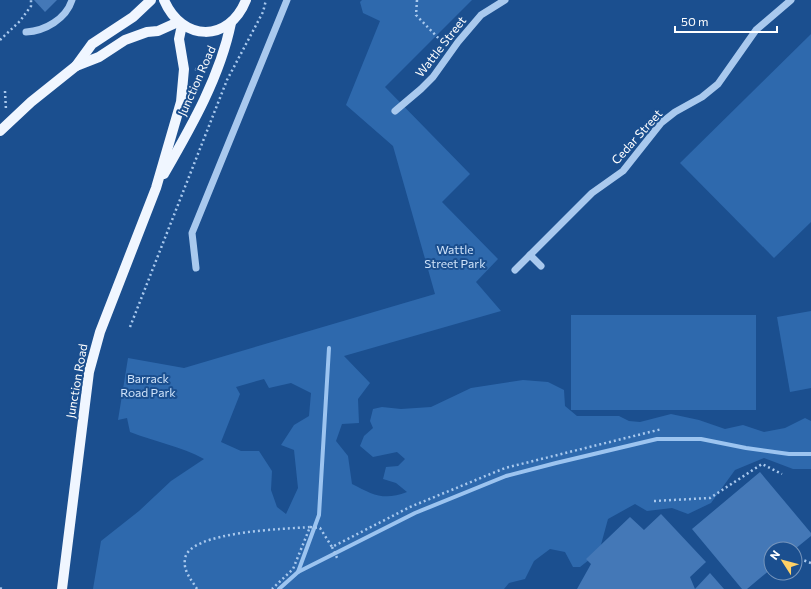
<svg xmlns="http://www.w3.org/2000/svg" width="811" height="589" viewBox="0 0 811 589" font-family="Commissioner,sans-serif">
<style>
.green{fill:#2e69ad;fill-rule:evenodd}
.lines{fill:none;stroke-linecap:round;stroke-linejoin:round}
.stream{stroke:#9cc4f0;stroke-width:4}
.building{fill:#4478b7}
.path{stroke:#a9c9ee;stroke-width:2.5;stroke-dasharray:2 3;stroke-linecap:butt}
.minor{stroke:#a9c9ee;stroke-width:7}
.major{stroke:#f0f6ff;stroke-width:10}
.labels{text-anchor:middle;stroke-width:4;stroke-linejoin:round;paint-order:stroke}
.street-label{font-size:12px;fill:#fff;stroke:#1b4f8f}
.park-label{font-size:12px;fill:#cfe3fa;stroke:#1b4f8f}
</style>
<rect width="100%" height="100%" fill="#1b4f8f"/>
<g class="green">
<path d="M 362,0 L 472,0 L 385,87 L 470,174 L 442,202 L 498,259 L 476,282 L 501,311 L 344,356 L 370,383 L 358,399 L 359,423 L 342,424 L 336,441 L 348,456 L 352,484 C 373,495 384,501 407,492 L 396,483 L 383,479 L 386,467 L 398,466 L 405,459 L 397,452 L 373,457 L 360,446 L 364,436 L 373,428 L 370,421 L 373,409 L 382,407 L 401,409 L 431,407 L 471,388 L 523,380 L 548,382 L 564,390 L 565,406 L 577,416 L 619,416 L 629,421 L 640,422 L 671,414 L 699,420 L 725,429 L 743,425 L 764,432 L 785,428 L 805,418 L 811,421 L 811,469 L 793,469 L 764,458 L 735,470 L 711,503 L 688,514 L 672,508 L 647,511 L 635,504 L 608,519 L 599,552 L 580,567 L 573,567 L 565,552 L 550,549 L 534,561 L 525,579 L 509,583 L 504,589 L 93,589 L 101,541 L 139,511 L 171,481 L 204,459 C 181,446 155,442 130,432 L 127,418 L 118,420 L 128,358 L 184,368 L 435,294 L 393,146 L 346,105 L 380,21 L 363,13 L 360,2 ZM 264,379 L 269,388 L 291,383 L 311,393 L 309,416 L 294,425 L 281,445 L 294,450 L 298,488 L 286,514 L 277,507 L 271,490 L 272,471 L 259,451 L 241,451 L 221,442 L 240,394 L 236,387 Z"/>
<path d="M 811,34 L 811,222 L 774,258 L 680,163 Z"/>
<path d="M 811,311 L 811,388 L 790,392 L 777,317 Z"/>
<rect x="571" y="315" width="185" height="95"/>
</g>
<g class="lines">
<g class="stream">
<path d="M 298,572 L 319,515 L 329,348"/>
<path d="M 279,589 L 298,572 L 415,513 L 506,476 L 556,463 L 657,439 L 701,439 L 746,448 L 789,454 L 811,454"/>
</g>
</g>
<g class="building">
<path d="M 34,0 L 57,0 L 45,12 Z"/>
<path d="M 760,472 L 811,533 L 811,536 L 795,549 L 771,549 L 771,569 L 747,589 L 742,589 L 692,529 Z"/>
<path d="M 661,514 L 706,562 L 690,577 L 695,589 L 710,573 L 724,589 L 577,589 L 591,564 L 586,559 L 630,517 L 644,530 Z"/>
</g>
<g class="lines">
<g class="path">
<path d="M 417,0 L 416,15 L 445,45"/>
<path d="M 0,40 L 20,21 L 31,6 L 31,0"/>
<path d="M 195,69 L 203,71"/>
<path d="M 5,91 L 6,110"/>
<path d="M 130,327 L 227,80 L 263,12 L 266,0"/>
<path d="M 654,501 L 710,498 L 762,464 L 782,474"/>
<path d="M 310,527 L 320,528 L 332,547 L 410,507 L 505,468 L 662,429"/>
<path d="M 332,547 L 338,560"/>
<path d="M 795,557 L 811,563"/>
<path d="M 0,588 L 2,589"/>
<path d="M 197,589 C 191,579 183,571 185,559 C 188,531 287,529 310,527 L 293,569 L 272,589"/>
</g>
<g class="minor">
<path d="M 26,32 C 45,31 66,19 72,0"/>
<path d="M 395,111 L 421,89 L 433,77 L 458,42 L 481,15 L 505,0"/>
<path d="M 530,255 L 541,266"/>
<path d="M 196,268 L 192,233 L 287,0"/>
<path d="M 515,270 L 592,193 L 623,171 L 661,123 L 675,112 L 702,97 L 718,84 L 756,30 L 791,0"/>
</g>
<g class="major">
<path d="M 164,0 C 182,42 229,43 246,0"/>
<path d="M 76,66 L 99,57 L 125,40 L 147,32 L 158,31 L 178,22"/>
<path d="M 0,131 L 31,102 L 76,66 L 92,44 L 133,17 L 151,0"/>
<path d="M 164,174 C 191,127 220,77 231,23"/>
<path d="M 62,589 L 89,372 L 100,332 L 156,188 L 181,102 L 184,69 L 179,39 L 182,25"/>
</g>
</g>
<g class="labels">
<g class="street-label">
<text transform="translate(441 47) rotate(-52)" y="4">Wattle Street</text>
<text transform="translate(197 81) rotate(-66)" y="4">Junction Road</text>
<text transform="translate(637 137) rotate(-48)" y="4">Cedar Street</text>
<text transform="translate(77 381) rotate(-80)" y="4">Junction Road</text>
</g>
<g class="park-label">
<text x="455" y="254">Wattle<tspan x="455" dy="14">Street Park</tspan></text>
<text x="148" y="383">Barrack<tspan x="148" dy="14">Road Park</tspan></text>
</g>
</g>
<g transform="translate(783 561) rotate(306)"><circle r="19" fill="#1b4f8f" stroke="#7695bc"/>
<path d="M0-3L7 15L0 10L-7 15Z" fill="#ffd166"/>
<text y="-6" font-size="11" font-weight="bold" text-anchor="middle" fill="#ffffff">N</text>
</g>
<path d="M675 26v6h102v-6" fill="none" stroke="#ffffff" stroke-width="2"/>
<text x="681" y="26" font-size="12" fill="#ffffff" stroke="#1b4f8f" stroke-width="3" paint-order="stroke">50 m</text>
</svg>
